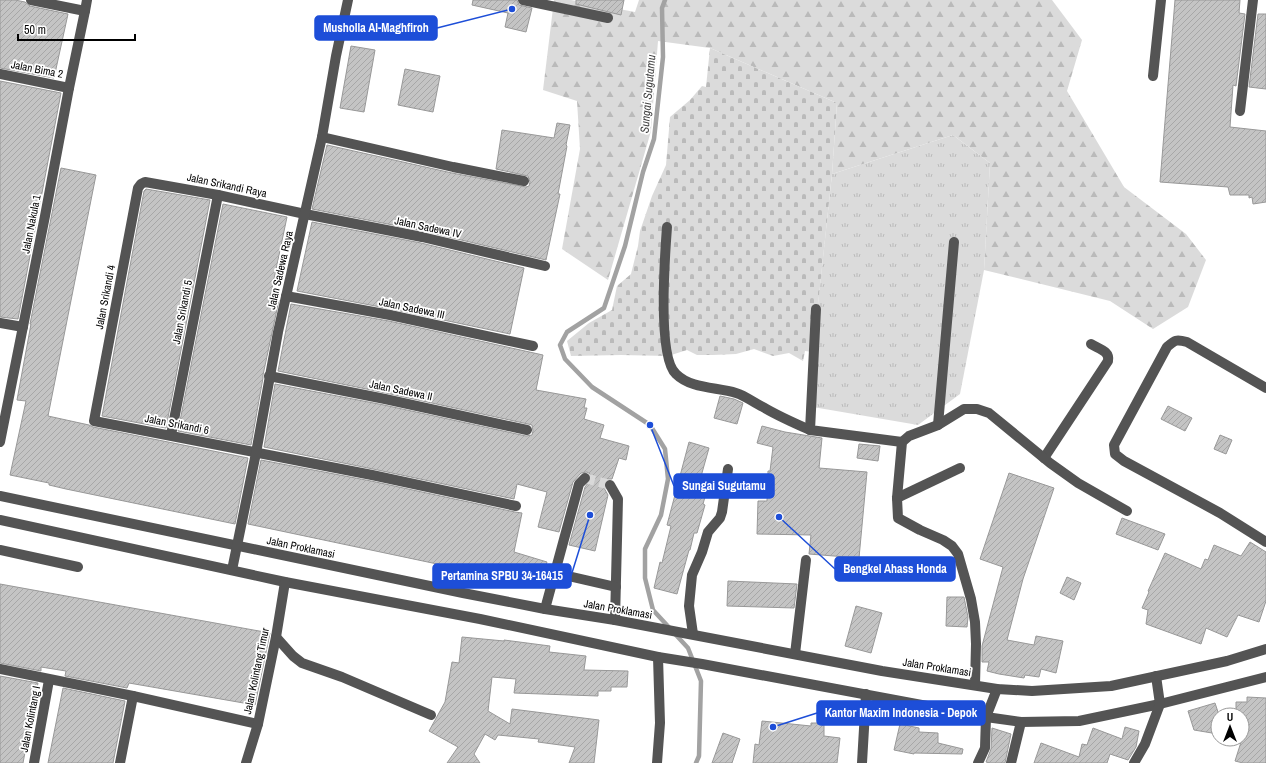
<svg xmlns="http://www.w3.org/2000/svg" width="1266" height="763" font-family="'Archivo Narrow',sans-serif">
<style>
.grass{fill:url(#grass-tufts)}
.forest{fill:url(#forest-firs)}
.cemetery{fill:url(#cemetery-stones)}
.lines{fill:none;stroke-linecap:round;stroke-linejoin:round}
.stream{stroke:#a2a2a2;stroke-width:4.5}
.building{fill:url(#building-hatch);stroke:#989898}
.minor-tunnel{stroke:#d9d9d9;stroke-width:10;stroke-dasharray:10 5;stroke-linecap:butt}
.minor{stroke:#545454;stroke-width:10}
.labels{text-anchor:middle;stroke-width:3.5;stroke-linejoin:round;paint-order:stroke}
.street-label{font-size:11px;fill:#000;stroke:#fff}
.water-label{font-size:12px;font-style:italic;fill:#434343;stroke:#fff}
.leader{fill:none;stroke:#1d4ed8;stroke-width:1.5}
.callout-dot{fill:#1d4ed8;stroke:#fff;stroke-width:1.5}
.callout{fill:#1d4ed8;stroke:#1d4ed8;stroke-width:1.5}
.callout-label{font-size:12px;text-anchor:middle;font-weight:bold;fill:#fff}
</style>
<defs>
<pattern id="grass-tufts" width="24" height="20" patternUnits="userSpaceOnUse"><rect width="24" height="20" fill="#dbdbdb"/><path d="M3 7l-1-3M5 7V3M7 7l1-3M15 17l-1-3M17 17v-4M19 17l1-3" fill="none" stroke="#bababa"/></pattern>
<pattern id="forest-firs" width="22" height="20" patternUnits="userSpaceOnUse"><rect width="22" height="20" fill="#dbdbdb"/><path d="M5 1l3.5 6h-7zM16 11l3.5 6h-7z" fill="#bababa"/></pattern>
<pattern id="cemetery-stones" width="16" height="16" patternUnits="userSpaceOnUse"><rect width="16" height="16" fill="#dbdbdb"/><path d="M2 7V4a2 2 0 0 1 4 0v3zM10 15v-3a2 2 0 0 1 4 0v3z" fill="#bababa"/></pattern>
<pattern id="building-hatch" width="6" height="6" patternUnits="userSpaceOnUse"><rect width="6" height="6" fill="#c4c4c4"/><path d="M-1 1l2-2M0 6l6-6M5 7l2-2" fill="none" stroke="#a7a7a7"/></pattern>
</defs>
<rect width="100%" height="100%" fill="#fff"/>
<path class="grass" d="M953,135L990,163L984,270L960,394L918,425L807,406L832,174Z"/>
<path class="forest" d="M554,0H571L635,12L639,0H1052L1082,40L1067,91L1124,187L1186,234L1206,260L1188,307L1153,329L1110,301L984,270L990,163L953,135L832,174L837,103L710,48L658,41L651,131L608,280L562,249L580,149L577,101L543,90Z"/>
<path class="cemetery" d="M710,48L837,103L832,174L813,352L805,351L803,361L789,353L773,356L754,349L736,354L713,355H697L687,350L668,356L621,355L571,356L567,341L589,323L612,310L617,286L631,274L638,246L640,231L652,196L666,165L670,117L690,100L702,86L706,87Z"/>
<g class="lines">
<path class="stream" d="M665,0L662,8L663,57L654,139L643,172L625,246L604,308L567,332L560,345L565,359L592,387L650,425L665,449L668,479L661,515L645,549V578L653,610L688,648L701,681L699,756L696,763"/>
</g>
<g class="building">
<path d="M0,0H15L25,2L30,6L68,14L54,78L0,68Z"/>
<path d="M473,0H517L519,5L532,8L526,32L505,27L508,13L472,5Z"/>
<path d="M576,0H624L621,15L576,4Z"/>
<path d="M1175,0H1240L1239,13L1245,14L1236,86L1233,85L1230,127L1266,131V202L1253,204L1252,197L1249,198V195H1230L1228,187L1160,182Z"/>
<path d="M1258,14H1266V89L1249,87Z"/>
<path d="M351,46L375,50L364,112L340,108Z"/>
<path d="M405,69L440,76L433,112L398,105Z"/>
<path d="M0,81L61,93L18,319L0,317Z"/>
<path d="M557,123L570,125L566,145L567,146L558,194H560L546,260L423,231L312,209L327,145L452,173L526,187L529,186L530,182L528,176L496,169L502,130L554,138Z"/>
<path d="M61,168L96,175L48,416L89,425L93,427L248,458L235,524L66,489L49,485V483L10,475L26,401L17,400L31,324H30Z"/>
<path d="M146,189L210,200L166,428L102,416L144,191Z"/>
<path d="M223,204L287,217L270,298L279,300L263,375V378L251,445L178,431Z"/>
<path d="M312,222L421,243L524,268L510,334L391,309L297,291Z"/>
<path d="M291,304L389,321L543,355L536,390L586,399L584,408H587L584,419L604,425L600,438L629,446L626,460L619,458L612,479H607L604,482V488L608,495L595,551L569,545L585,487L591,479L590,474L587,472L581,473L573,482L559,532L538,527L547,492L517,484L514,499L373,469L264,447L275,384L384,405L526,436L532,435L533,431L532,425L528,424L386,393L278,371Z"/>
<path d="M720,396L734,399L743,403L737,424L714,418Z"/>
<path d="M1168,406L1192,418L1185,431L1161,419Z"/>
<path d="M762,426L785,432L822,438L819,468L867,472L859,558L809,554L811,535L757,534L758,501H767L768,471H770L773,447L757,443Z"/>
<path d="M1220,435L1232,440L1226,454L1214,449Z"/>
<path d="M689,442L709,448L700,480L709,483L703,504L705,505L697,533H694L690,550H689L677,594L654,588L660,562L662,563L671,526L667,525Z"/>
<path d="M859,444L880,446L878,461L857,458Z"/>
<path d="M261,460L371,481L515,512L522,513L514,552L547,562L539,587L508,577V579L248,524Z"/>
<path d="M1009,473L1054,488L1023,579L1007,640L1034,645L1036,636L1063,641L1056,673L1041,669L1039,677L1025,675L1024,678L999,674L987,671L989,662H982V646L1003,567L980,559Z"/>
<path d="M1122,518L1165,534L1158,550L1116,534Z"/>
<path d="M1250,542L1266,552V601L1259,622L1238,615L1227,637L1206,628L1201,644L1146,624L1148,610L1142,608L1149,592L1148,591L1165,553L1201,569L1205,559L1208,560L1214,545L1241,556Z"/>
<path d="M1067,577L1081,583L1074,600L1060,593Z"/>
<path d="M728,581L797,584L794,608L727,606Z"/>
<path d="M0,584L270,633L255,705L129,683L127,688L65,676L66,671L41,667V671L0,663Z"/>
<path d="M947,597H964L968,617L967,627L946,626Z"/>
<path d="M856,606L882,613L871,653L845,646Z"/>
<path d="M462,637L504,641V640L550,646L549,652L586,656L584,670L628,671L627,687H611V691H598V696L514,693L516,679L492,677L488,711L510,724L512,709L599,720L594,763H569L575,747L538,742L539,739L498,735L495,740L485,734L474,754L480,763H447L458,747L429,731L445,702L452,662L459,663Z"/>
<path d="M0,676L38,683L23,763H0Z"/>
<path d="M63,688L125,701L113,763H48Z"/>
<path d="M1247,697L1266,698V763H1243L1235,761L1242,739V715H1236V702H1247Z"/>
<path d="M1215,703L1218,712V734L1194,730L1188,711Z"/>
<path d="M762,721L811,726V723H824V736L840,738L837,763H753L755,744L759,745Z"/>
<path d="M900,724L919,728V732L938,733V743L963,749L962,754L914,753V754L894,750Z"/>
<path d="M1125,727L1139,731L1136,747L1128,760L1110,754L1107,763H1034L1041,743L1079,757L1082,744L1087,745L1093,728L1122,739Z"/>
<path d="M992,728L1011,734L1005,763H990L986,762L991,749Z"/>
<path d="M723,733L740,739L732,763H712Z"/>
</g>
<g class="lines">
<path class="minor-tunnel" d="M585,478L610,485"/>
<g class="minor">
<path d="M31,0L85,11L87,0"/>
<path d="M523,0L608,18"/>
<path d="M0,74L69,88"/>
<path d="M1153,76L1161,0"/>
<path d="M1240,111L1253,0"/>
<path d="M322,137L453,167L524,181"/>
<path d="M667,227C665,254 657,357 676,374C691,389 717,387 736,393C746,396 754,403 763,407C778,416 794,423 810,430"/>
<path d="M286,296L390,315L533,346"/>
<path d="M816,309L810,430L902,442"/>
<path d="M0,323L23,327"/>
<path d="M269,376L385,399L527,430"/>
<path d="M1266,388L1187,342C1176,339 1175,340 1167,347L1114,445L1115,454L1124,461L1220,513L1266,542"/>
<path d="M938,425L954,242"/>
<path d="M171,435L218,195"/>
<path d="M0,442L45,216L69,88L85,11"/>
<path d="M1044,458L1108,361C1110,351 1099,349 1091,344"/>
<path d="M610,485L618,499L615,620"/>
<path d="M0,496L463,593L545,609L615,620L882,671L997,689L1032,691L1111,686L1227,661L1266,649"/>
<path d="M897,498L960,468"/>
<path d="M516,506L372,475L94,421L138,188L141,184L145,182L218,195L305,214L422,237L545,266"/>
<path d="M0,520L285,582L480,619L658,657L702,664L986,717L1021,722L1079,721L1160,704L1266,677"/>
<path d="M0,550L78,567"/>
<path d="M232,570L256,453L278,332L322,137L336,56L348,0"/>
<path d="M555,573L616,587"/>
<path d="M545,609L579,484L585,478"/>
<path d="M693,634L689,606L692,575L702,552L708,532L720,518L722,512L728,469"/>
<path d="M276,637L293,656L302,663L342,677L431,715"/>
<path d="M795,654L806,560"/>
<path d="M0,669L133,696L258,724"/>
<path d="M975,685L976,644L975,622L971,599L958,554L952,546L943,540L920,530L898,518L897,498L902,442L909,436L938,425L964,409H977L989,413L1050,463L1078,483L1127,511"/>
<path d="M34,763L49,680"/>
<path d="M120,763L133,696"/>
<path d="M246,763L258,724L276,637L285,582"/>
<path d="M657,763L660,723L658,657"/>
<path d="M862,763L866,694"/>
<path d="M978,763L985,748L986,717L997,689"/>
<path d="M1011,763L1021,722"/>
<path d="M1134,763L1145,744L1160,704L1156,676"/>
</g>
</g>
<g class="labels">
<g class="street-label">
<text transform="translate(37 69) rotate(11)" y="4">Jalan Bima 2</text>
<text transform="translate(227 185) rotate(12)" y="4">Jalan Srikandi Raya</text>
<text transform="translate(31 224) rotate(-79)" y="4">Jalan Nakula 1</text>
<text transform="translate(428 227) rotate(12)" y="4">Jalan Sadewa IV</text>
<text transform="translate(280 270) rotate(-77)" y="4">Jalan Sadewa Raya</text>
<text transform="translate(105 297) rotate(-79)" y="4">Jalan Srikandi 4</text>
<text transform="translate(412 308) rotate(12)" y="4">Jalan Sadewa III</text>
<text transform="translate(182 312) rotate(-79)" y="4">Jalan Srikandi 5</text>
<text transform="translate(401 390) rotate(12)" y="4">Jalan Sadewa II</text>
<text transform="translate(177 424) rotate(11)" y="4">Jalan Srikandi 6</text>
<text transform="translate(301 547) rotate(12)" y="4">Jalan Proklamasi</text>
<text transform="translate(618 609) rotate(10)" y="4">Jalan Proklamasi</text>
<text transform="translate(937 667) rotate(9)" y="4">Jalan Proklamasi</text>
<text transform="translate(256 671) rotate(-78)" y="4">Jalan Kolintang Timur</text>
<text transform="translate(30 719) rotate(-79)" y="4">Jalan Kolintang I</text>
</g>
<g class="water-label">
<text transform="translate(648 94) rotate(-85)" y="4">Sungai Sugutamu</text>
</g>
</g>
<path class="leader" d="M512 9L437 28M650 425L674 486M779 517L835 569M590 515L571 576M773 727L817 713"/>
<g class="callout-dot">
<circle cx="512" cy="9" r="4"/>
<circle cx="650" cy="425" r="4"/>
<circle cx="779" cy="517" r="4"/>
<circle cx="590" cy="515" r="4"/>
<circle cx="773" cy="727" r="4"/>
</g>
<g class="callout">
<rect x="315" y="16" width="122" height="24" rx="4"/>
<rect x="674" y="474" width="100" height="24" rx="4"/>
<rect x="835" y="557" width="120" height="24" rx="4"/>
<rect x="433" y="564" width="138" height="24" rx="4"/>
<rect x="817" y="701" width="168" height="24" rx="4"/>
</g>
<g class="callout-label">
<text x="376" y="32">Musholla Al-Maghfiroh</text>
<text x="724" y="490">Sungai Sugutamu</text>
<text x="895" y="573">Bengkel Ahass Honda</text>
<text x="502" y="580">Pertamina SPBU 34-16415</text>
<text x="901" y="717">Kantor Maxim Indonesia - Depok</text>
</g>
<g transform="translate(1230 727)"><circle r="19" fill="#ffffff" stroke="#999999"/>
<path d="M0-3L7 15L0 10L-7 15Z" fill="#000000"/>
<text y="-6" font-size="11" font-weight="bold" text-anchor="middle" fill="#000000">U</text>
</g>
<path d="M18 34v6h117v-6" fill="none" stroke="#000000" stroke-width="2"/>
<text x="24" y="34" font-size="12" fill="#000000" stroke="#ffffff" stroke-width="3" paint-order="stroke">50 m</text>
</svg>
